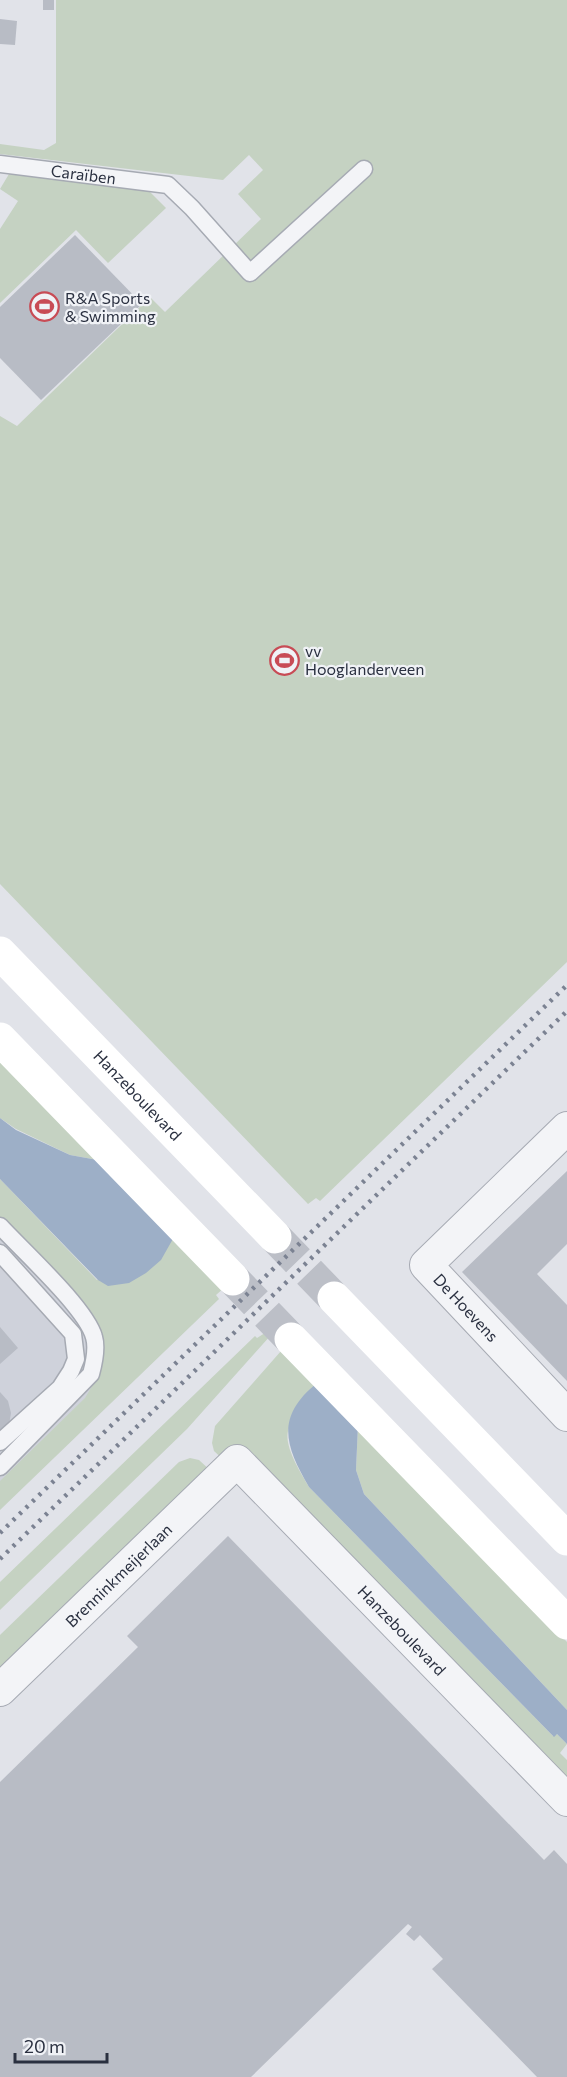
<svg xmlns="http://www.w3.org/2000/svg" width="567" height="2077" font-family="Commissioner,sans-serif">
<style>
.built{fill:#cfd2db}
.green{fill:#c5d2c2}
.water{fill:#9dafc7}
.building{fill:#b8bcc5}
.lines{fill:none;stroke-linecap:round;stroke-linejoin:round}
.secondary-tunnel{stroke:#bcbfc7;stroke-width:33;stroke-dasharray:33 16;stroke-linecap:butt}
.lane-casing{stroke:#a6aab3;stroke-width:19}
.street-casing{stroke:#a6aab3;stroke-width:34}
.lane{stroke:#f3f4f7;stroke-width:16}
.street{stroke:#f3f4f7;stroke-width:32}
.secondary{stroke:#fff;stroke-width:33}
.rail{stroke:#7b8292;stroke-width:4.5;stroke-dasharray:3 6;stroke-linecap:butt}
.labels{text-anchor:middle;stroke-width:4.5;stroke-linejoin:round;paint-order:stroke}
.street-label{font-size:16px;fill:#2a3040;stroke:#f0f2f6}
.poi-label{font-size:16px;fill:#2a3040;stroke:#f0f2f6;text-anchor:start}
</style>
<rect width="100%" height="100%" fill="#e1e3e9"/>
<path class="built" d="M0,1203L136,1355L0,1491Z"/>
<g class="green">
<path d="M56,0H567V962L320,1201L316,1198L308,1204L0,884V416L17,426L150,297L165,312L261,219L238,194L263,170L249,155L223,180L0,154V144L44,150L56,143Z"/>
<path d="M9,174L149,191L166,208L108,263L76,230L0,303V229L18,201L0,189Z"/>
<path d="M0,1055L103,1161L70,1155L16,1129L0,1118Z"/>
<path d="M0,1179L97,1280L174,1237L225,1287L216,1295L219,1299L0,1510V1481L85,1398L98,1376L83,1303L0,1217Z"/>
<path d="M268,1331L271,1335L187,1429L0,1610V1582L255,1336L257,1338Z"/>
<path d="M281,1351L317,1383C311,1393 290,1422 288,1431C284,1447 301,1473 309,1487L553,1736L557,1734L567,1744L560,1753L567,1760V1783L214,1451L212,1443L215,1426Z"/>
<path d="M358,1425L567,1642V1710L364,1494L356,1470Z"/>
<path d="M190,1458L199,1460L213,1473L0,1679V1635L179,1462Z"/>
</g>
<g class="water">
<path d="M0,1118L16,1130L70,1155L103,1161L174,1237L161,1260L146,1273L129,1283L108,1286L98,1280L0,1179Z"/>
<path d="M317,1383L358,1425L356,1470L364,1494L567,1710V1744L557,1734L554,1737L309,1487C285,1446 275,1417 317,1383Z"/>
</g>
<g class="building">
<rect x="43" y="0" width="11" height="10"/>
<path d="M0,19L17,21L15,45L0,44Z"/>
<path d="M75,235L142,304L41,400L0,358V307Z"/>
<path d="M567,1171V1244L537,1274L567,1305V1381L462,1272Z"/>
<path d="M0,1327L18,1348L0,1364Z"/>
<path d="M0,1392L8,1401L11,1413L9,1425L0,1435Z"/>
<path d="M228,1536L544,1860L554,1850L567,1864V2077H537L432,1969L443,1959L420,1935L414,1941L406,1934L412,1927L408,1924L251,2077H0V1782L138,1647L127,1636Z"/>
</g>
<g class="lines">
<g class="secondary-tunnel">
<path d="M275,1237L334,1298"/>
<path d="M233,1279L291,1339"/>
</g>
<defs>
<g id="lane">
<path id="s1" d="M0,164L168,185L192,208L250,273L364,169"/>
<path d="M0,1226C23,1251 86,1308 94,1337C97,1347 94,1363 91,1374L0,1467"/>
<path d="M0,1253L73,1334L76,1359L71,1371L60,1388L0,1442"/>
</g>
<g id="street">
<path id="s2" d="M567,1128L426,1265L567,1415"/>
<path id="s3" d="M0,1690L237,1461L567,1800"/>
</g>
</defs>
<use href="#lane" class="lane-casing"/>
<use href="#street" class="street-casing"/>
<use href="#lane" class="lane"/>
<use href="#street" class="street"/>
<g class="secondary">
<path id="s4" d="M0,953L275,1237"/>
<path d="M0,1039L233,1279"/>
<path d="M334,1298L567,1539"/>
<path d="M291,1339L567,1623"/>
</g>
<g class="rail">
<path d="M0,1533L567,985"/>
<path d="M0,1559L567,1011"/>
</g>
</g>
<defs>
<symbol id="stadium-ring" viewBox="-11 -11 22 22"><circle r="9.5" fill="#f0f2f6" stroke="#c84b55" stroke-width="1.5"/><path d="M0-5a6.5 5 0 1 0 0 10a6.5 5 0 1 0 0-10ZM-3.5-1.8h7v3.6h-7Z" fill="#c84b55"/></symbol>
</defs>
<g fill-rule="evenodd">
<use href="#stadium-ring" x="28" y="290" width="33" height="33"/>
<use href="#stadium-ring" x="268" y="644" width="33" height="33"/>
</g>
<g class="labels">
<g class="street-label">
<text dy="6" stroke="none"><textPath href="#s1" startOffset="84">Caraïben</textPath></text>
<text dy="6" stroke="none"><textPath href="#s4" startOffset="198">Hanzeboulevard</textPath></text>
<text dy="6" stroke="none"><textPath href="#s2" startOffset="255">De Hoevens</textPath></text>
<text dy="6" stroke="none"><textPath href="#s3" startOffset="165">Brenninkmeijerlaan</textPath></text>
<text dy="6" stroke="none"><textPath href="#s3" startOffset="566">Hanzeboulevard</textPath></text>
</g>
<g class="poi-label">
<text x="65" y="304">R&amp;A Sports<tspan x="65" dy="18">&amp; Swimming</tspan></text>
<text x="305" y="657">vv<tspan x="305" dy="18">Hooglanderveen</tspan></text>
</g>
</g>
<path d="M15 2053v9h92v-9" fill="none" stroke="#2a3040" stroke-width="3"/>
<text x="24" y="2053" font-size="18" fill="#2a3040" stroke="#f0f2f6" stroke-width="4.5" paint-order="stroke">20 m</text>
</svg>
